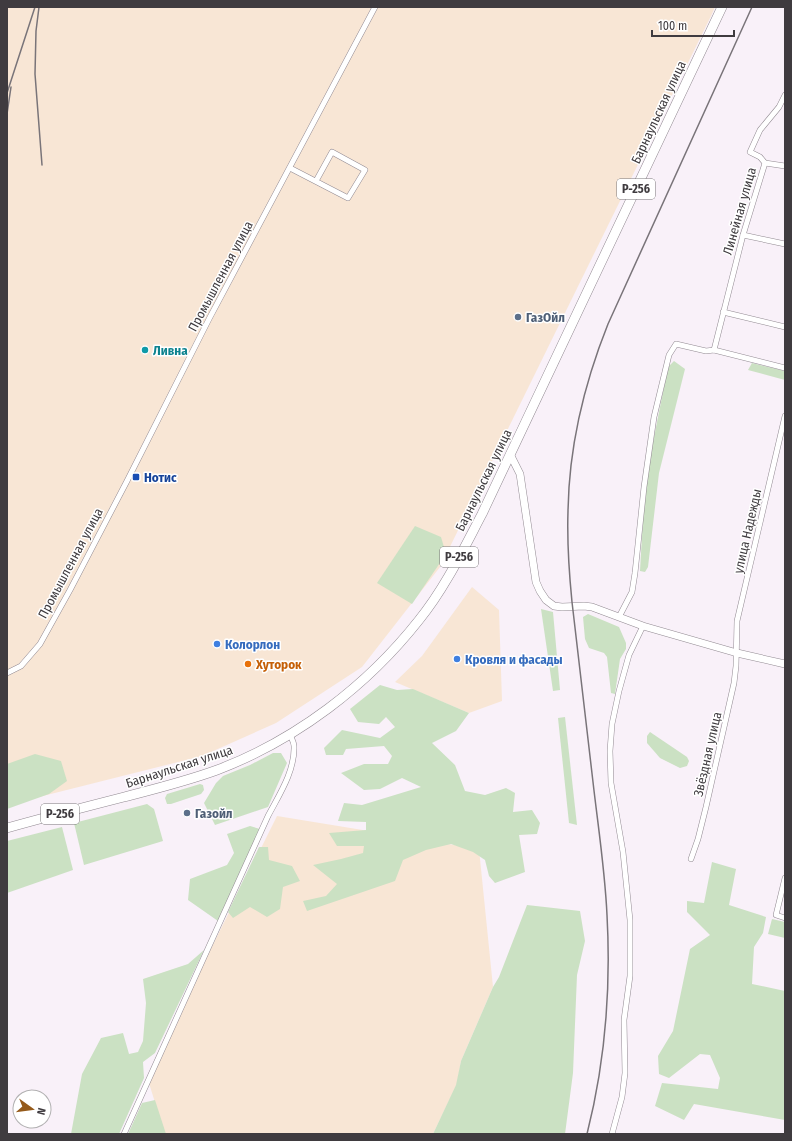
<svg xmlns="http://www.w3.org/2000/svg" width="792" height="1141" font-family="'Fira Sans Condensed',sans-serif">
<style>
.industrial{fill:#f8e6d5}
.green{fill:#cbe1c3}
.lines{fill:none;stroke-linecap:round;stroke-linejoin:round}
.street-casing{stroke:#928a92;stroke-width:6}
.secondary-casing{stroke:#928a92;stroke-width:8}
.highway-casing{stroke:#928a92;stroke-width:10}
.street{stroke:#fff;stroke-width:5}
.secondary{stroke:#fff;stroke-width:7}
.highway{stroke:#fff;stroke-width:9}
.rail{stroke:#797479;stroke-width:1.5}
.service-dot{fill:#5c6f8a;stroke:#fff;stroke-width:1.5}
.culture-dot{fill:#0f9aa8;stroke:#fff;stroke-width:1.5}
.transit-dot{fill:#1a4fb4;stroke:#fff;stroke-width:1.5}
.shop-dot{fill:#3f7fe0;stroke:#fff;stroke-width:1.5}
.food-dot{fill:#e8710a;stroke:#fff;stroke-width:1.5}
.labels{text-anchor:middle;stroke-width:3;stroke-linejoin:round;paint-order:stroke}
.shield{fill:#fff;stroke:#797679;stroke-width:1}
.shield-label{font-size:12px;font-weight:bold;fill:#3f3b3f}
.street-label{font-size:13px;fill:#3f3b3f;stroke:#fff}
.service-label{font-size:13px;font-weight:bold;fill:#4e5e75;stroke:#fff;text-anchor:start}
.culture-label{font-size:13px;font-weight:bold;fill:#0d838f;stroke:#fff;text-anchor:start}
.transit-label{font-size:13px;font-weight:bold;fill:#164399;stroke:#fff;text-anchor:start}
.shop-label{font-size:13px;font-weight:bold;fill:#366cbe;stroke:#fff;text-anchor:start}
.food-label{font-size:13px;font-weight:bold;fill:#c56008;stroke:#fff;text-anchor:start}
</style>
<rect width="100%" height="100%" fill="#f9f1f9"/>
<g class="industrial">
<path d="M7,7H715L711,16L440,567L362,667L276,723L202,756L7,805Z"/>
<path d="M472,587L499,610L502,701L469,713L395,682L422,656Z"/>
<path d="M277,816L479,849L493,987L461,1061L457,1084L433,1134H165L147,1077Z"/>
</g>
<g class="green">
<path d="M674,361L685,369L659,473L648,567L645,572L640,571L645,482L668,367Z"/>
<path d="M752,363L785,371V380L748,370Z"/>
<path d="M415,526L441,537L446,554L412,604L377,583Z"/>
<path d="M541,609L553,612L560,690L553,691Z"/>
<path d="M588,614L619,627L626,643V649L620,659L615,694L611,693L607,657L604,653L589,648L585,639L583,617Z"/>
<path d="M380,685L397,690L413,689L469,713L456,731L432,743L455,765L465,791L485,795L506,788L515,793L513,812L532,810L540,823L537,834L519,835L525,872L495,883L489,876L485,860L473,852L451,844L426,850L403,860L395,881L307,911L303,901L326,896L337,884L313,865L341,859L363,853L364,846H337L329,833L366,830V822L338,821L344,803L362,805L421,787L402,778L380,789L364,790L341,773L364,764H388L392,756L384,746L346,749L343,755H326L324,748L342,730L380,738L395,727L386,717L379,724L358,722L350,709Z"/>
<path d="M565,717L577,825L569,823L558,718Z"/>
<path d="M650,732L687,757L689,761L687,766L680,768L660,758L647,743V736Z"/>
<path d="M273,753H281L287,763L268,807L215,825L204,803L216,783L223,776L250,765Z"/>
<path d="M35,754L61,761L67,781L49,794L7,809V764Z"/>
<path d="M200,784L203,785L204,790L201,794L171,804H167L165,798L167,794Z"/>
<path d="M147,804L154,809L163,841L84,865L74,823Z"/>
<path d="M250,826L260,829L218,921L188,900L190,879L227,865L234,853L227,834Z"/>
<path d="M62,827L73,870L7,893V841Z"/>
<path d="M259,847H268L269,860L292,866L300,881L283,887L280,909L267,917L250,907L233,918L228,912Z"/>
<path d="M712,862L736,869L729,905L766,917L763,933L754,947L752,984L785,991V1120L694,1104L684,1120L655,1106L662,1083L718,1089L720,1078L710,1055L700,1054L669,1078L659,1074L658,1056L673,1031L690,949L710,935L687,912V901L704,903Z"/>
<path d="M527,905L580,911L585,941L577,975L573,1073L565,1134H433L456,1085L461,1061L493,987L499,977Z"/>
<path d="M772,919L785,922V938L768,934Z"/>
<path d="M204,950L155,1053L143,1062L144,1078L119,1134H71L82,1074L101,1038L123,1033L129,1054L138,1052L143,1041L146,1003L143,979L188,964Z"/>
<path d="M155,1100L166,1134H128L142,1103Z"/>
</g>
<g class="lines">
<defs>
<g id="street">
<path d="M765,163L785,166"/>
<path d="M290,168L348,198L365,170L332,152L316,181"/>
<path d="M743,235L785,244"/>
<path d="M723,312L785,327"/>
<path d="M714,350L743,235L765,163L760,157L750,152L760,130L779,107L785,95"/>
<path d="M619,617L632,592L635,573L644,487L654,417L669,355L676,344L706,351L714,350L785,368"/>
<path d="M7,673L21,666L40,644L70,590L127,481L209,319L375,7"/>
<path d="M691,859L698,839L706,807L734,683L736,666L737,621L785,416"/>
<path d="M785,878L776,915L785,918"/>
<path d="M124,1134L268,816C279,795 295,771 294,746C294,742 291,738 290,734"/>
<path d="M612,1134L622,1097L625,1073L624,1020L630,976V920L623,852L611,783L610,751L612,724L619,691L629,655L643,626"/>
</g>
<path id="secondary" d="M510,454L520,474L536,582L540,591L546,600L554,606L562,607L584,606L592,607L643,626L737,653L785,664"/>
<path id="highway" d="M7,828C46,817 85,807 124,797C155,789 187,781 217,770C296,740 367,686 419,620C445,588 463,550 482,514L722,7"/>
</defs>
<use href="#street" class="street-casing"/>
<use href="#secondary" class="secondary-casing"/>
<use href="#highway" class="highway-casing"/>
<use href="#street" class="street"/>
<use href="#secondary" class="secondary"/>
<use href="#highway" class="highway"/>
<g class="rail">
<path d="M39,7L36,31L35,74L42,165"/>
<path d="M7,93L35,7"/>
<path d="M7,114L11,87"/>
<path d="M587,1134C605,1063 611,988 607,915C605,870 598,826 593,782C586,722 579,662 572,602C569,572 567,541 568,511C569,446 584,384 608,324L752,7"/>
</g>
</g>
<g class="service-dot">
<circle cx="518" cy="317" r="4"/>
<circle cx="187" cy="813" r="4"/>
</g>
<circle class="culture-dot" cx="145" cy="350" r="4"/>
<rect class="transit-dot" x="132" y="473" width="8" height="8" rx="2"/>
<g class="shop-dot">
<circle cx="217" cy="644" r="4"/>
<circle cx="457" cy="659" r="4"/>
</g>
<circle class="food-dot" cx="248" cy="664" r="4"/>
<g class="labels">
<g class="shield">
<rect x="617" y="179" width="38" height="20" rx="3"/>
<rect x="440" y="547" width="38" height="20" rx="3"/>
<rect x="41" y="804" width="38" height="20" rx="3"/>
</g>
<g class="shield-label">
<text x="636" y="193">Р-256</text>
<text x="459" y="561">Р-256</text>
<text x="60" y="818">Р-256</text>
</g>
<g class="street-label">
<text transform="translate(658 112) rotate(-65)" y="5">Барнаульская улица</text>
<text transform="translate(739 211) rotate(-74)" y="5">Линейная улица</text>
<text transform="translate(220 276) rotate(-62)" y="5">Промышленная улица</text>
<text transform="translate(483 480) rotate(-64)" y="5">Барнаульская улица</text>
<text transform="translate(747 531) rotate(-77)" y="5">улица Надежды</text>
<text transform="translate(70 563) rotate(-62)" y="5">Промышленная улица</text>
<text transform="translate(707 754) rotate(-77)" y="5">Звёздная улица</text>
<text transform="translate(179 766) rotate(-18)" y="5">Барнаульская улица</text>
</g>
<g class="service-label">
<text x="526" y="322">ГазОйл</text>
<text x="195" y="818">Газойл</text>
</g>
<g class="culture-label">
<text x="153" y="355">Ливна</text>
</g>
<g class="transit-label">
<text x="144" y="482">Нотис</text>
</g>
<g class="shop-label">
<text x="225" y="649">Колорлон</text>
<text x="465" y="664">Кровля и фасады</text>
</g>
<g class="food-label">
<text x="256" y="669">Хуторок</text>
</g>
</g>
<rect width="792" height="1141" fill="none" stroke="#3f3b3f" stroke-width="16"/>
<g transform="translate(32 1109) rotate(104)"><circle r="19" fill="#ffffff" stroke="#b2b1b2"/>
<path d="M0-3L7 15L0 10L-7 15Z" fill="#955a1a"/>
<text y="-6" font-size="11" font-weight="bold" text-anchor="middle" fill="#3f3b3f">N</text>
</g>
<path d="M652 30v6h82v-6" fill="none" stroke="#3f3b3f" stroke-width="2"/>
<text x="658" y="30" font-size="12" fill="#3f3b3f" stroke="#ffffff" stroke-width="3" paint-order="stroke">100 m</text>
</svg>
